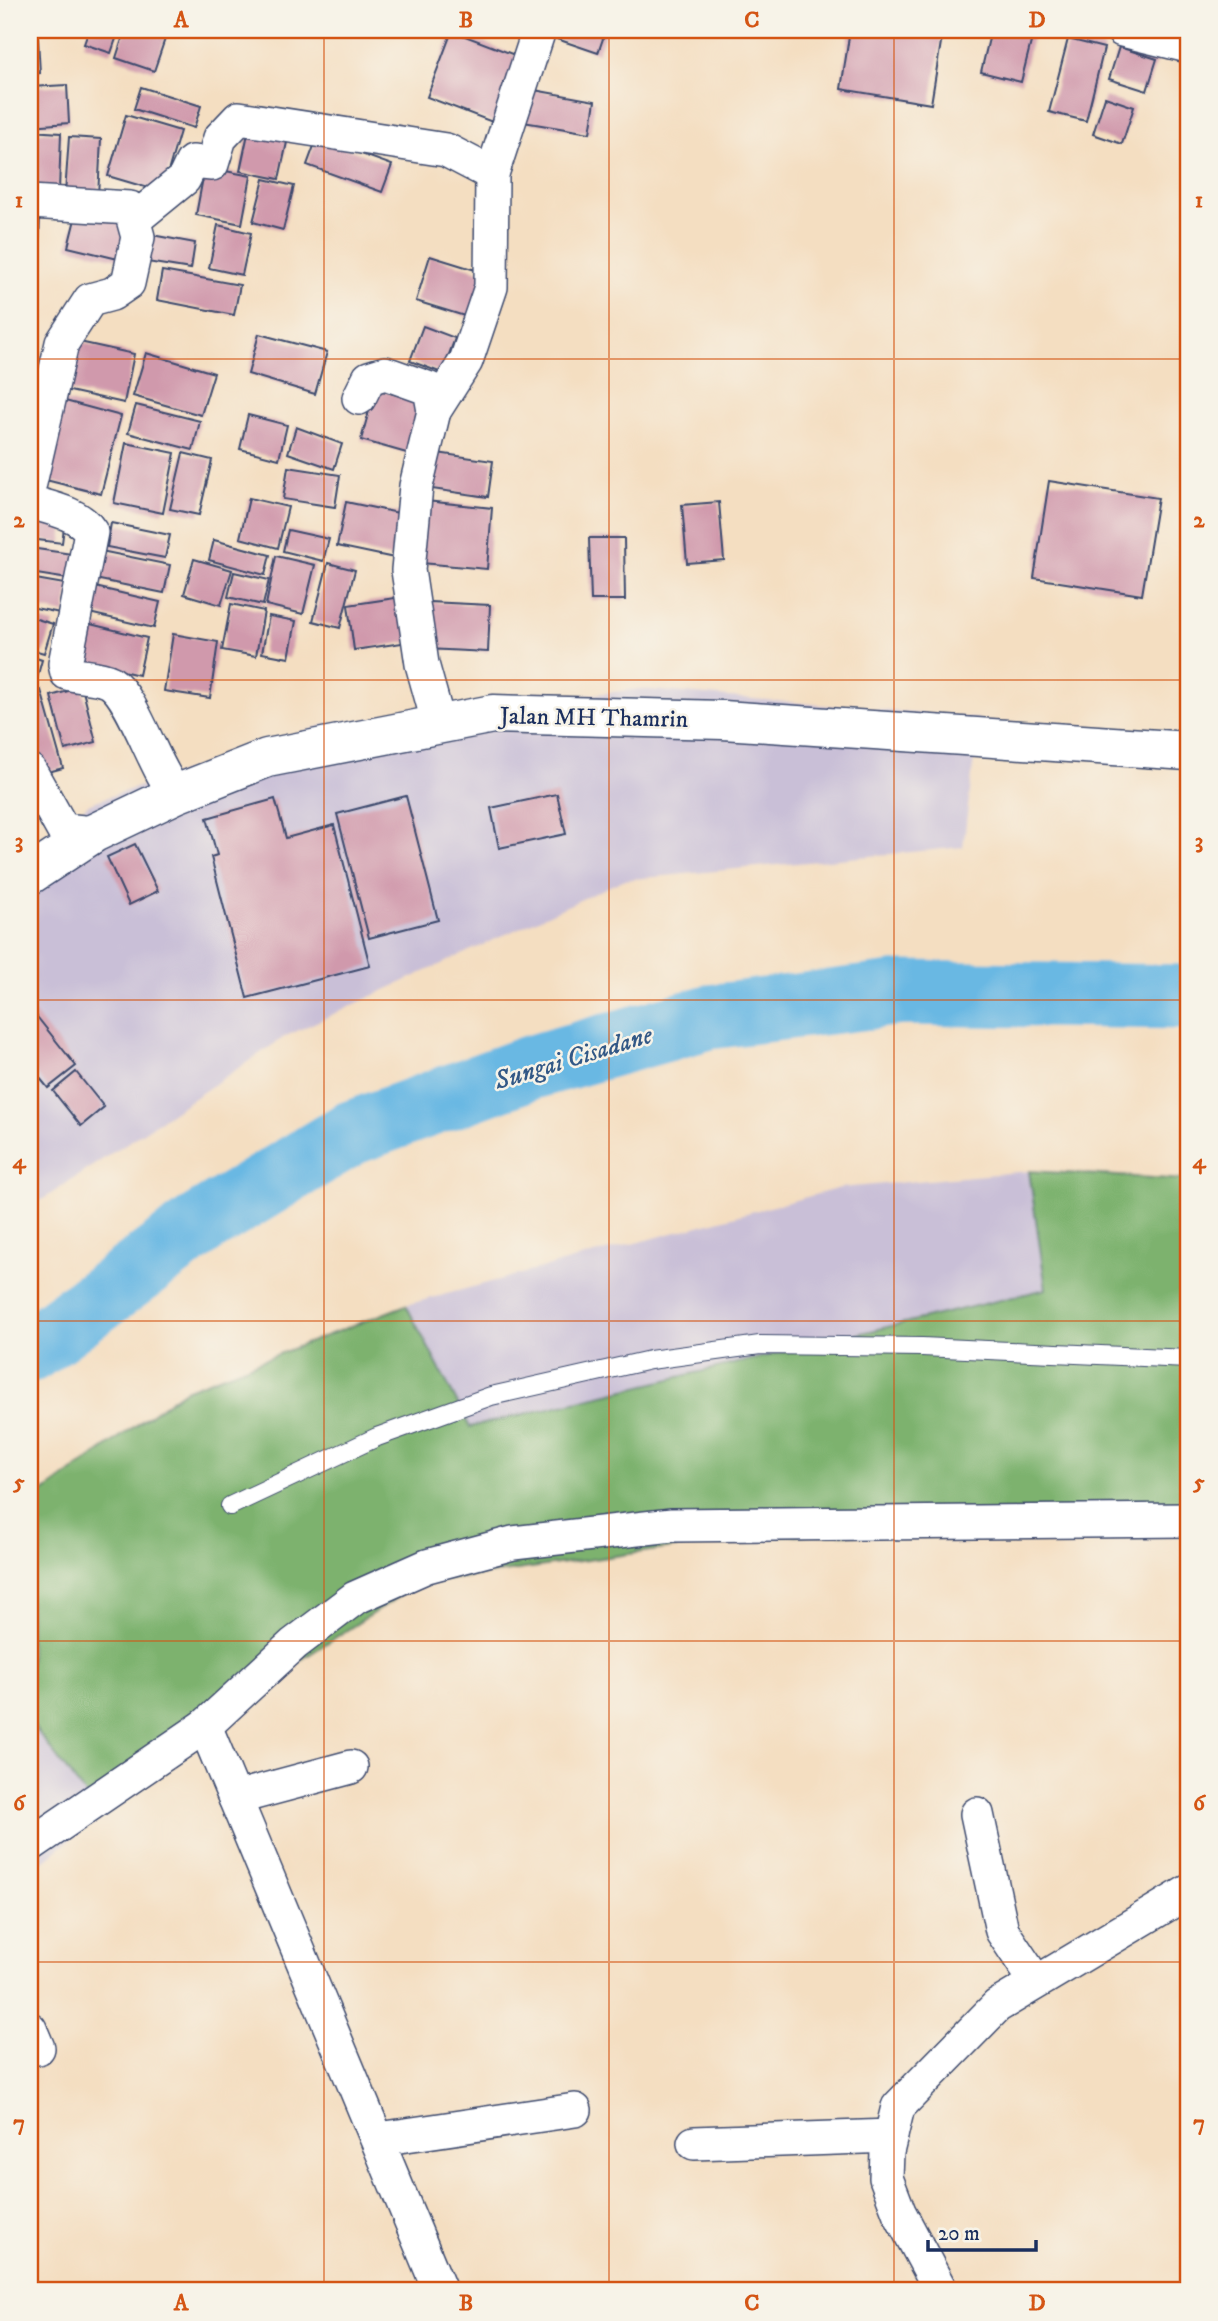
<svg xmlns="http://www.w3.org/2000/svg" width="1218" height="2321" font-family="'IM FELL DW Pica',serif">
<style>
.industrial{fill:#c9bfd7}
.forest{fill:#7db26e;stroke:#4c7066;stroke-width:2}
.lines{fill:none;stroke-linecap:round;stroke-linejoin:round}
.river{stroke:#69b8e3;stroke-width:65}
.building{fill:#d099ac}
.service-casing{stroke:#3c496d;stroke-width:20}
.minor-casing{stroke:#3c496d;stroke-width:36}
.tertiary-casing{stroke:#3c496d;stroke-width:41}
.service{stroke:#fff;stroke-width:18}
.minor{stroke:#fff;stroke-width:33}
.tertiary{stroke:#fff;stroke-width:38}
.grid{fill:none;stroke:#d45514;stroke-width:2;stroke-opacity:0.55}
.labels{text-anchor:middle;stroke-width:5;stroke-linejoin:round;paint-order:stroke}
.street-label{font-size:24px;fill:#1b2f5e;stroke:#f7f3e8}
.water-label{font-size:26px;font-style:italic;fill:#325886;stroke:#f7f3e8}
.neatline{fill:none;stroke:#d45514;stroke-width:2.5}
.grid-label{font-size:23px;text-anchor:middle;font-weight:bold;fill:#d45514}
</style>
<rect width="100%" height="100%" fill="#f7f3e8"/>
<filter id="ink" filterUnits="userSpaceOnUse"><feTurbulence type="fractalNoise" baseFrequency=".0143" numOctaves="2"/><feDisplacementMap in="SourceGraphic" scale="14" xChannelSelector="R" yChannelSelector="G"/><feConvolveMatrix kernelMatrix="1 2 1 2 8 2 1 2 1" color-interpolation-filters="sRGB"/></filter>
<filter id="wash" filterUnits="userSpaceOnUse"><feTurbulence type="fractalNoise" baseFrequency=".00686" numOctaves="4" result="noise"/><feDisplacementMap in="SourceGraphic" scale="28" xChannelSelector="R" yChannelSelector="G"/><feGaussianBlur stdDeviation="1.57" result="paint"/><feColorMatrix in="noise" values="0 0 0 0 0 0 0 0 0 0 0 0 0 0 0 0 0 1.4 0 .05"/><feComposite in="paint" operator="in"/></filter>
<g filter="url(#wash)">
<rect width="100%" height="100%" fill="#f4dec1"/>
<g class="industrial">
<path d="M640,689L979,719L963,847L623,880L286,1036L30,1208V851L90,803L324,725Z"/>
<path d="M1029,1171L1046,1289L469,1427L406,1305L840,1188Z"/>
<path d="M30,1722L100,1814L30,1873Z"/>
</g>
<path class="forest" d="M1029,1171L1188,1180V1525L755,1536L418,1584L236,1702L100,1814L30,1722V1502L185,1390L406,1305L470,1427L1046,1289Z"/>
<g class="lines">
<path class="river" d="M30,1350L203,1223L351,1133L529,1068L709,1017L902,993L1188,997"/>
</g>
<g id="blocks">
<g class="building">
<path d="M89,30H119L111,53L84,44Z"/>
<path d="M125,30H168L154,71L116,58Z"/>
<path d="M560,30H606L598,53L557,39Z"/>
<path d="M850,30H943L931,104L841,89Z"/>
<path d="M991,30H1034L1021,82L981,72Z"/>
<path d="M452,31L520,57L495,123L427,97Z"/>
<path d="M38,39L40,73L30,74V40Z"/>
<path d="M1068,39L1104,48L1086,121L1049,112Z"/>
<path d="M1119,47L1157,59L1147,91L1109,79Z"/>
<path d="M67,85L69,123L30,126V87Z"/>
<path d="M141,87L201,106L194,128L134,109Z"/>
<path d="M523,88L595,101L590,133L517,121Z"/>
<path d="M1105,97L1134,107L1122,144L1093,134Z"/>
<path d="M126,115L180,131L162,192L108,176Z"/>
<path d="M250,124L289,133L279,179L240,171Z"/>
<path d="M30,131L61,133L59,190L30,189Z"/>
<path d="M69,137L101,139L98,196L65,194Z"/>
<path d="M317,138L392,165L382,192L307,165Z"/>
<path d="M205,167L251,176L242,224L196,215Z"/>
<path d="M264,179L294,186L283,230L253,222Z"/>
<path d="M77,211L126,222L118,259L68,247Z"/>
<path d="M30,213H40L38,272H30Z"/>
<path d="M218,225L251,233L242,275L209,268Z"/>
<path d="M152,235L195,243L191,269L147,262Z"/>
<path d="M430,256L485,273L471,318L416,301Z"/>
<path d="M162,271L240,285L234,315L157,300Z"/>
<path d="M423,326L455,338L442,373L410,361Z"/>
<path d="M259,334L327,352L315,394L248,374Z"/>
<path d="M75,341L134,354L124,403L65,390Z"/>
<path d="M146,353L214,373L201,415L133,396Z"/>
<path d="M375,389L424,402L410,454L361,440Z"/>
<path d="M54,398L121,416L101,494L34,477Z"/>
<path d="M136,405L200,421L193,450L128,433Z"/>
<path d="M248,415L287,425L279,459L240,449Z"/>
<path d="M296,427L342,444L334,469L288,453Z"/>
<path d="M126,443L175,453L163,513L114,503Z"/>
<path d="M430,452L493,461L488,497L425,488Z"/>
<path d="M183,453L212,460L199,515L170,509Z"/>
<path d="M288,467L340,475L335,507L283,499Z"/>
<path d="M1049,481L1158,498L1142,595L1034,578Z"/>
<path d="M249,498L288,507L278,548L240,538Z"/>
<path d="M416,500L492,508L487,569L411,562Z"/>
<path d="M346,502L408,515L399,559L337,546Z"/>
<path d="M719,502L724,560L687,563L682,505Z"/>
<path d="M30,514L65,519L62,543L30,539Z"/>
<path d="M111,523L170,535L165,558L107,547Z"/>
<path d="M288,530L329,539L323,561L283,551Z"/>
<path d="M589,538H624L625,600H591Z"/>
<path d="M214,540L270,555L265,575L209,560Z"/>
<path d="M30,548L79,555L75,580L30,573Z"/>
<path d="M96,550L170,565L164,593L90,578Z"/>
<path d="M276,556L315,565L303,614L266,605Z"/>
<path d="M194,559L232,570L221,605L184,594Z"/>
<path d="M328,563L355,570L340,628L313,621Z"/>
<path d="M234,572L269,580L263,605L228,597Z"/>
<path d="M30,578L70,585L65,614L30,607Z"/>
<path d="M95,587L160,602L154,628L89,613Z"/>
<path d="M402,597L409,642L354,650L348,605Z"/>
<path d="M429,602L490,605L488,652L427,649Z"/>
<path d="M231,604L264,611L256,656L222,650Z"/>
<path d="M269,616L296,621L289,658L262,653Z"/>
<path d="M30,617L53,624L44,653L30,649Z"/>
<path d="M82,622L147,638L139,675L73,659Z"/>
<path d="M173,634L218,642L210,698L164,691Z"/>
<path d="M30,656L42,660L37,678L30,676Z"/>
<path d="M82,687L96,742L65,750L51,696Z"/>
<path d="M41,690L63,768L37,775L30,746V693Z"/>
<path d="M557,794L566,834L499,848L491,808Z"/>
<path d="M406,796L438,920L369,938L337,814Z"/>
<path d="M275,799L286,838L334,825L370,966L247,998L211,857L217,855L207,818Z"/>
<path d="M135,844L158,891L129,905L107,857Z"/>
<path d="M30,1008L76,1066L48,1088L30,1066Z"/>
<path d="M76,1072L104,1107L81,1126L53,1091Z"/>
</g>
</g>
</g>
<g filter="url(#ink)">
<use href="#blocks" fill-opacity="0" stroke="#3c496d" stroke-width="2"/>
<g class="lines">
<defs>
<path id="service" d="M230,1506L377,1437L491,1396L650,1360L760,1345L922,1347L1188,1359"/>
<g id="minor">
<path d="M1122,30L1188,46"/>
<path d="M30,202L130,208L138,237L128,283L112,294L90,300L62,343L30,483"/>
<path d="M135,219L184,179L192,162L212,164L220,138L239,118L446,150L492,174"/>
<path d="M359,398L369,378L385,373L430,389L434,411L416,486L408,570L422,664L439,725"/>
<path d="M434,411L466,361L491,287L492,174L539,30"/>
<path d="M30,502C50,508 79,513 91,532L65,664L67,673C79,677 99,676 110,682C133,696 154,768 176,794"/>
<path d="M30,771L63,830L94,833"/>
<path d="M205,1726L440,2291"/>
<path d="M235,1798L351,1767"/>
<path d="M977,1814L1002,1931L1036,1982"/>
<path d="M30,1845L205,1726L294,1644L355,1598L427,1566L513,1543L672,1525L1188,1520"/>
<path d="M30,2029L38,2048"/>
<path d="M379,2139L575,2110"/>
<path d="M694,2143L891,2136"/>
<path d="M941,2291L899,2212L886,2178L887,2152L898,2107L997,2006L1188,1892"/>
</g>
<path id="tertiary" d="M30,875L94,833L176,794L267,758L493,714L723,720L1188,751"/>
</defs>
<use href="#service" class="service-casing"/>
<use href="#minor" class="minor-casing"/>
<use href="#tertiary" class="tertiary-casing"/>
<use href="#service" class="service"/>
<use href="#minor" class="minor"/>
<use href="#tertiary" class="tertiary"/>
</g>
</g>
<path class="grid" d="M324,30V2291M609,30V2291M894,30V2291M30,359H1188M30,680H1188M30,1000H1188M30,1321H1188M30,1641H1188M30,1962H1188"/>
<g class="labels">
<g class="street-label">
<text transform="translate(594 717) rotate(1)" y="8">Jalan MH Thamrin</text>
</g>
<g class="water-label">
<text transform="translate(573 1057) rotate(-17)" y="9">Sungai Cisadane</text>
</g>
</g>
<rect width="1218" height="2321" fill="none" stroke="#f7f3e8" stroke-width="77"/>
<path d="M928 2240v10h108v-10" fill="none" stroke="#1b2f5e" stroke-width="3.5"/>
<text x="938" y="2240" font-size="21" fill="#1b2f5e" stroke="#f7f3e8" stroke-width="5" paint-order="stroke">20 m</text>
<rect x="38" y="38" width="1142" height="2244" class="neatline"/>
<g class="grid-label">
<text x="181" y="27">A</text>
<text x="466" y="27">B</text>
<text x="752" y="27">C</text>
<text x="1037" y="27">D</text>
<text x="19" y="207">1</text>
<text x="1199" y="207">1</text>
<text x="19" y="527">2</text>
<text x="1199" y="527">2</text>
<text x="19" y="848">3</text>
<text x="1199" y="848">3</text>
<text x="19" y="1168">4</text>
<text x="1199" y="1168">4</text>
<text x="19" y="1489">5</text>
<text x="1199" y="1489">5</text>
<text x="19" y="1810">6</text>
<text x="1199" y="1810">6</text>
<text x="19" y="2130">7</text>
<text x="1199" y="2130">7</text>
<text x="181" y="2310">A</text>
<text x="466" y="2310">B</text>
<text x="752" y="2310">C</text>
<text x="1037" y="2310">D</text>
</g>
</svg>
